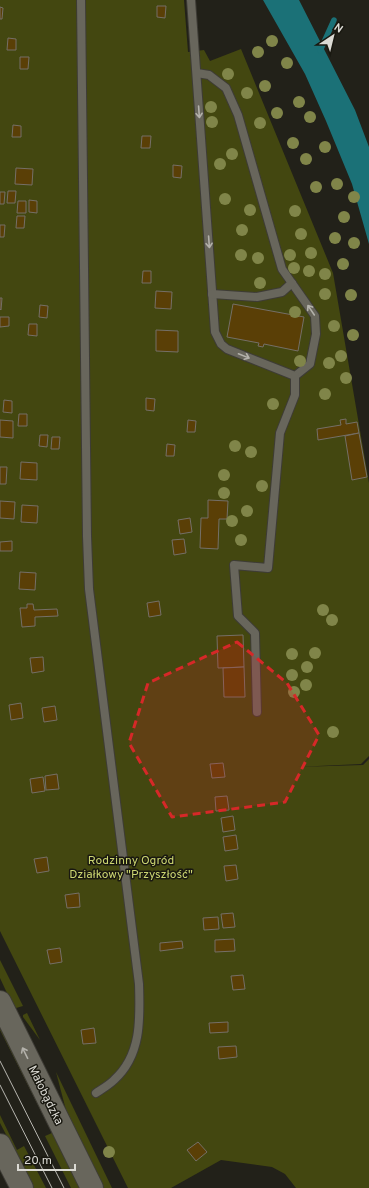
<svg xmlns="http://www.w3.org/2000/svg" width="369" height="1188" font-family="Overpass,sans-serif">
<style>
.green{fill:#434710}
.water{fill:#1b7177}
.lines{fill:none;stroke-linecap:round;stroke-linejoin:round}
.stream{stroke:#1b7177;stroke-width:5.5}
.building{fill:#5a3f06;stroke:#756f67}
.lane-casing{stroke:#3e3c36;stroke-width:10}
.secondary-casing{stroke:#3e3c36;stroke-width:24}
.lane{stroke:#68665c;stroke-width:8}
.secondary{stroke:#68665c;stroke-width:22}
.tram{stroke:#b8b7b1;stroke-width:1}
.tree{fill:#808549}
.oneway{stroke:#b3b1aa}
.marked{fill:#d62828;fill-opacity:0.2;stroke:#d62828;stroke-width:3;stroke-dasharray:8 5;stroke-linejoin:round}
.labels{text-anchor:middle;stroke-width:3;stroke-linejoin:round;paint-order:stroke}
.park-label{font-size:12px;fill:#ccd671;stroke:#191810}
.street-label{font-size:12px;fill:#dbdad4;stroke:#191810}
</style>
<rect width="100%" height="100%" fill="#222119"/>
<g class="green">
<path d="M0,0H184L188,52L204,50L210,61L241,49L333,273L369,483V756L361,764L296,767L363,765L369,759V1188H296L285,1174L272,1167L221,1160L171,1188H128L0,931Z"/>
<path d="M0,960L23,1006L16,1008L13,1006L0,978Z"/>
<path d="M27,1013L40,1040L23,1017V1015Z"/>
<path d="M1,1029L80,1188H71L45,1136L52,1133L0,1030Z"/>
<path d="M56,1072L112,1188H104L67,1114Z"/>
<path d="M0,1115L17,1150L24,1146L46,1188H34L0,1123Z"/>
</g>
<path class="water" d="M263,0H299L355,110L369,147V244L352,184L326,121L305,74Z"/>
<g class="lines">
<path class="stream" d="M320,51L334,20"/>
</g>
<g class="building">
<path d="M157,6H166L165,18L157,17Z"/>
<path d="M0,7L3,8L2,19H0Z"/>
<path d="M8,38L16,39V50H7Z"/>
<path d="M20,57H29L28,69H20Z"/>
<path d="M13,125L21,126V137H12Z"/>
<path d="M142,136H151L150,148H141Z"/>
<path d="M173,165L182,166L181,178L173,177Z"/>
<path d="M16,168L33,169L32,185L15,184Z"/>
<path d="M8,191H16L15,203H7Z"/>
<path d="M0,192H5L4,204H0Z"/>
<path d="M29,200L37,201V213L29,212Z"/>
<path d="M18,201H26V213H17Z"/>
<path d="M17,216H25L24,228H16Z"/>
<path d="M0,225H5L4,237H0Z"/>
<path d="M143,271H151V283H142Z"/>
<path d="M156,291L172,292L171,309L155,308Z"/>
<path d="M0,298H2L1,310L0,309Z"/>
<path d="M233,304L304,317L298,351L264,344L263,347L258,346L259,343L227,337Z"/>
<path d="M40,305L48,306L47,318L39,317Z"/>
<path d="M0,317H9V326L0,327Z"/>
<path d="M29,324H37V336L28,335Z"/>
<path d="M156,330L178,331V352L156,351Z"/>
<path d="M146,398L155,399L154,411L146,410Z"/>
<path d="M4,400L12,401V413L3,412Z"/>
<path d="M19,414H27V426H18Z"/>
<path d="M346,419V424L357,422L359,433L318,440L317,429L341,425L340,420Z"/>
<path d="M0,420L13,421V438L0,437Z"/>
<path d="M188,420L196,421L195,432H187Z"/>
<path d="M359,433L367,477L352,480L345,436Z"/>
<path d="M40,435H48L47,447L39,446Z"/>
<path d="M52,437H60L59,449H51Z"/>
<path d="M167,444L175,445L174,456H166Z"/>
<path d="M21,462L37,463V480L20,479Z"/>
<path d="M0,467H7L6,484H0Z"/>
<path d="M208,500L228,501L227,519H219L218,549L200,548L201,518H208Z"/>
<path d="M0,501L15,502L14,519L0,518Z"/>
<path d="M22,505L38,506L37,523L21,522Z"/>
<path d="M190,518L192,532L180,534L178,520Z"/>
<path d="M184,539L186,553L174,555L172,540Z"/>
<path d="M12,541V551H0V542Z"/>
<path d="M20,572L36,573L35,590L19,589Z"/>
<path d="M159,601L161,615L149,617L147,603Z"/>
<path d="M27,604H33L34,610L57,609L58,616L35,617V626L22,627L20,608H27Z"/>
<path d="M243,635L244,667L218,668L217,636Z"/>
<path d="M43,657L44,671L32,673L30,658Z"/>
<path d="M244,667L245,697H224L223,668Z"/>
<path d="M21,703L23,718L11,720L9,705Z"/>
<path d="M55,706L57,720L44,722L42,708Z"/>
<path d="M223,763L225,777L212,778L210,764Z"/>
<path d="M57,774L59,789L46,790L45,776Z"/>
<path d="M43,777L45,791L32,793L30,779Z"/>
<path d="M227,796L229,810L216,811L215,797Z"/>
<path d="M233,816L235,830L223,832L221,818Z"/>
<path d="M236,835L238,849L225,851L223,837Z"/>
<path d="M47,857L49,871L37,873L34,859Z"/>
<path d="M236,865L238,879L226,881L224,866Z"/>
<path d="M79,893L80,907L67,908L65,895Z"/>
<path d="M233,913L235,927L223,928L221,914Z"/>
<path d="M218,917L219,929L204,930L203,918Z"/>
<path d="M234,939L235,951L215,952V940Z"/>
<path d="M182,941L183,948L160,951V943Z"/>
<path d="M60,948L62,962L50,964L47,950Z"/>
<path d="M243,975L245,989L233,990L231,976Z"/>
<path d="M228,1022V1032L210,1033L209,1023Z"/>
<path d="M94,1028L96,1043L83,1044L81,1030Z"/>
<path d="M236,1046L237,1057L219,1059L218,1047Z"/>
<path d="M198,1142L207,1152L196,1161L187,1150Z"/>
</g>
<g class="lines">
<defs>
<g id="lane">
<path d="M81,0L87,536L89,589L139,984C140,1018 142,1055 114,1080C109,1085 102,1089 96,1093"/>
<path d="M191,0L215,332L221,344L227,349L295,376L310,364L316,334L315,316L282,269L238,115L226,88L209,75L197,73"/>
<path d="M212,294L257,297L282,292L292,283"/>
<path d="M257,712L255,633L238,616L234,565L268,568L280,433L295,395V376"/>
</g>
<g id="secondary">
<path d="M0,1002L92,1188"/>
<path d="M0,1145L22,1188"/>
</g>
</defs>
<use href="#lane" class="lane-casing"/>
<use href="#secondary" class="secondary-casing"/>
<use href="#lane" class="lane"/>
<use href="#secondary" class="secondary"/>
<g class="tram">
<path d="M0,1061L64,1188"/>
<path d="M0,1085L52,1188"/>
</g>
</g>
<g class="tree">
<circle cx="272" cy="41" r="6"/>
<circle cx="258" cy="52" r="6"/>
<circle cx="287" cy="63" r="6"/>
<circle cx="228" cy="74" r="6"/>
<circle cx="265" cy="86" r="6"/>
<circle cx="247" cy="93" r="6"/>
<circle cx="299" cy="102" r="6"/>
<circle cx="211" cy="107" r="6"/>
<circle cx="277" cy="113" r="6"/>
<circle cx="310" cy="117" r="6"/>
<circle cx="212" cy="122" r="6"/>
<circle cx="260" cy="123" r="6"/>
<circle cx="293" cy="143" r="6"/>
<circle cx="325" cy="147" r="6"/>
<circle cx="232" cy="154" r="6"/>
<circle cx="306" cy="159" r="6"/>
<circle cx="220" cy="164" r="6"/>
<circle cx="337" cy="184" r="6"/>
<circle cx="316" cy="187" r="6"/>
<circle cx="354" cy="197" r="6"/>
<circle cx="225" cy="199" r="6"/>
<circle cx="250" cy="210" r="6"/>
<circle cx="295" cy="211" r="6"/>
<circle cx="344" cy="217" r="6"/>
<circle cx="242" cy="230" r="6"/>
<circle cx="301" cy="234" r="6"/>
<circle cx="335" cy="238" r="6"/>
<circle cx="354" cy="243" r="6"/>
<circle cx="311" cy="253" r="6"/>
<circle cx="241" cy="255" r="6"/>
<circle cx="290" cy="255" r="6"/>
<circle cx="258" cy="258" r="6"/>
<circle cx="343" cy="264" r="6"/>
<circle cx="294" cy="268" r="6"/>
<circle cx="309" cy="271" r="6"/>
<circle cx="325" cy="274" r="6"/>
<circle cx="260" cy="283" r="6"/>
<circle cx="325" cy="294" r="6"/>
<circle cx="351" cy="295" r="6"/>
<circle cx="295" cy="312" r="6"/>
<circle cx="334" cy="326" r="6"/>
<circle cx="353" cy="335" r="6"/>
<circle cx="341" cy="356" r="6"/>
<circle cx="300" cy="361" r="6"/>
<circle cx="329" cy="363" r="6"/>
<circle cx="346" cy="378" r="6"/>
<circle cx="325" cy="394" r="6"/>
<circle cx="273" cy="404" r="6"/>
<circle cx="235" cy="446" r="6"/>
<circle cx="251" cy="452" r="6"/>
<circle cx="224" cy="475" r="6"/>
<circle cx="262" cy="486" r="6"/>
<circle cx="224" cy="493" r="6"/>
<circle cx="247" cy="511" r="6"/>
<circle cx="232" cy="521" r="6"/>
<circle cx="241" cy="540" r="6"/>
<circle cx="323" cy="610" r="6"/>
<circle cx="332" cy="620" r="6"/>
<circle cx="315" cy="653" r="6"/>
<circle cx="292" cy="654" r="6"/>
<circle cx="307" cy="667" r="6"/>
<circle cx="292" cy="675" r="6"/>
<circle cx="306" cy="685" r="6"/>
<circle cx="294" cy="692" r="6"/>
<circle cx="333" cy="732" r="6"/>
<circle cx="109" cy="1152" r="6"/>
</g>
<defs><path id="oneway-shaft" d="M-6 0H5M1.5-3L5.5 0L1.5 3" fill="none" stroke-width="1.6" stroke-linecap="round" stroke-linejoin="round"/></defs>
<g class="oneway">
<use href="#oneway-shaft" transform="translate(199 112) rotate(86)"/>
<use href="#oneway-shaft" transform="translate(209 242) rotate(86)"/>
<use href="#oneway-shaft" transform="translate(311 310) rotate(-124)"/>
<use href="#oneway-shaft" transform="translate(244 356) rotate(22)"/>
<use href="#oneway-shaft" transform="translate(25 1053) rotate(-116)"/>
</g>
<path class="marked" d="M237,642L287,683L319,735L285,802L172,817L129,743L148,683Z"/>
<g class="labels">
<g class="park-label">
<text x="131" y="864">Rodzinny Ogród<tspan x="131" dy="14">Działkowy "Przyszłość"</tspan></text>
</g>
<g class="street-label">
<text transform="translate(46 1095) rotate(64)" y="4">Małobądzka</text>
</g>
</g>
<g transform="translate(333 36) rotate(35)" stroke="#191810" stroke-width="3" paint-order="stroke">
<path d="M0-3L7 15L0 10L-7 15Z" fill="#dbdad4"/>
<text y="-6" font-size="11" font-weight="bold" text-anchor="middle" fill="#dbdad4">N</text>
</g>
<path d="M18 1164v6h57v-6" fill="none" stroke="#dbdad4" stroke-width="2"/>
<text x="24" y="1164" font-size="12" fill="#dbdad4" stroke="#191810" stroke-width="3" paint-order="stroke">20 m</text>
</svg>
